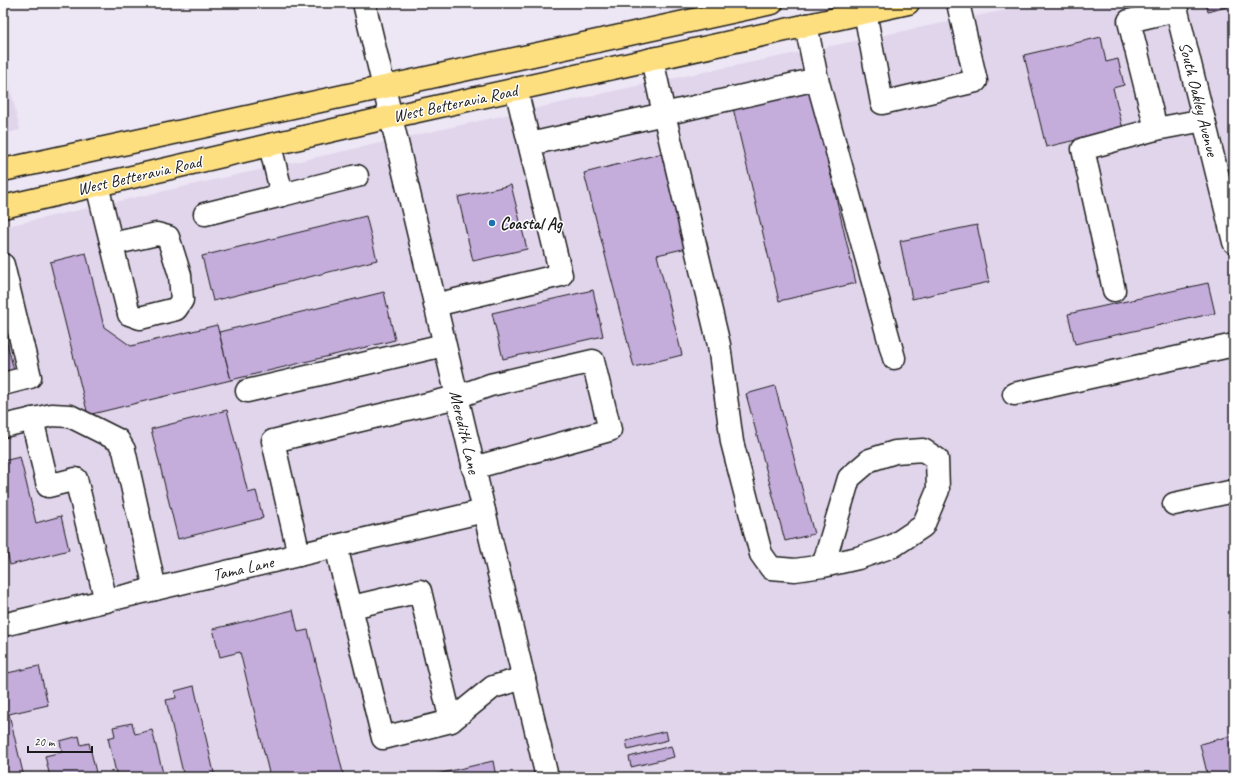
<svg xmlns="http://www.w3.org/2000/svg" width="1237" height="780" font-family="Caveat,sans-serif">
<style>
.built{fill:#e1d5ec}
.building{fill:#c4acdb;stroke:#1c1c1c}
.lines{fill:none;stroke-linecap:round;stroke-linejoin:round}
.minor-casing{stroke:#1c1c1c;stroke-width:25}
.major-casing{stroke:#1c1c1c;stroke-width:25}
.minor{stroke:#fff;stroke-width:22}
.major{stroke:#fedf80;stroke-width:22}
.poi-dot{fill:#1f6fb2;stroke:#fff;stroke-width:1.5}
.labels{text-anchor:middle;stroke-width:3;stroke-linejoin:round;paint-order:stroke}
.street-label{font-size:17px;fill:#1c1c1c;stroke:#fff}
.poi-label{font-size:17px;font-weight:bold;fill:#1c1c1c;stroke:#fff;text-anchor:start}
</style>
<rect width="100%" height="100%" fill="#ede6f4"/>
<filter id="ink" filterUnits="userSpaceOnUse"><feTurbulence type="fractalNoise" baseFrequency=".025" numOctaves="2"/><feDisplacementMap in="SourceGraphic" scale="8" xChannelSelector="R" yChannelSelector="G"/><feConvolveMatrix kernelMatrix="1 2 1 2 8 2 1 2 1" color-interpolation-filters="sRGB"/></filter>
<g filter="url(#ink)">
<g class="built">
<path d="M1040,3H1234V777H3V227L641,85Z"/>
<path d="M3,57L20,130L3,134Z"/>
</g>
<g class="building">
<path d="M1206,3H1234V5L1208,12Z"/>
<path d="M1101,37L1106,62L1118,59L1124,85L1113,88L1123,129L1046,147L1024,55Z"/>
<path d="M811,90L856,283L779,301L733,108Z"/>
<path d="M663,153L687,248L657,255L682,355L634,367L584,173Z"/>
<path d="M511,185L527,249L473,261L458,197Z"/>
<path d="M366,216L377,260L213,301L202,256Z"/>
<path d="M977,225L989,282L912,299L900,241Z"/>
<path d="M86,253L104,327L131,346L217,325L231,380L88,415L50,262Z"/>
<path d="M1208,283L1215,313L1075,344L1068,314Z"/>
<path d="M593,290L603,336L503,359L492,313Z"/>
<path d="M384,292L395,340L231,380L219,332Z"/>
<path d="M3,328L14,370L3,372Z"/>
<path d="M775,386L814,534L785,541L746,394Z"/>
<path d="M227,410L248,493L256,491L263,518L178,539L151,429Z"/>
<path d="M20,457L36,523L61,516L69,550L10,565L3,535V461Z"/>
<path d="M293,610L298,632L308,630L344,777H270L240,652L220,657L213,629Z"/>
<path d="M39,666L48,705L9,714L24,777H3V674Z"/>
<path d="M194,686L215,777H184L166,700L176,698L175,691Z"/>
<path d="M132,723L135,734L152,730L164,777H117L108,738L115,736L113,727Z"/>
<path d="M666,731L668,740L628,750L626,741Z"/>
<path d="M1234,735V777H1208L1200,744Z"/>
<path d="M79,736L81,745L89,743L97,777H50L45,756L62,752L60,741Z"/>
<path d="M671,746L674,757L631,767L629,757Z"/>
<path d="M493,761L496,777H425Z"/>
</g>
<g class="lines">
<defs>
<g id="minor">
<path d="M364,3L547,777"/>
<path d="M1175,3L1234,242"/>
<path d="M1176,10L1129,21L1156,129L1204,120"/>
<path d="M865,12L882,103L976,81L958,3"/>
<path d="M806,25L817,79L664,114L719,345L732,442L761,554L771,568L795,570L823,566L858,558L893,546L923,526L938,490L937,459L923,450L895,452L870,460L849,478L823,566"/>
<path d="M817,79L894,358"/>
<path d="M530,144L664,114L652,59"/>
<path d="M270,145L282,195L357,176"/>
<path d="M97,185L129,314L140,318L176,309L182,300L180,275L168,237L157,234L112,244"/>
<path d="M205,214L282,195"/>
<path d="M3,265L30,377L3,384"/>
<path d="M1114,290L1083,149L1156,129"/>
<path d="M435,305L561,275L516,89"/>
<path d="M247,391L444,345"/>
<path d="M1014,394L1234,345"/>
<path d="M32,419L48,486L76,479L106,601"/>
<path d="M3,426L52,415L70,416L118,440L124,450L155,589"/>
<path d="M1174,504L1234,491"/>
<path d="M336,546L383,738L451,721L420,591L352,607"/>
<path d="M299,555L273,441L457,397L490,385L593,361L610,430L473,468"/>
<path d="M3,625L484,511"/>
<path d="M451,721L493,687L524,678"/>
</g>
<g id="major">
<path d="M3,170L772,3"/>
<path d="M3,207L390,117L908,3"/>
</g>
</defs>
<use href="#minor" class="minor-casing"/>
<use href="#major" class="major-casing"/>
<use href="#minor" class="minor"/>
<use href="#major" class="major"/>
</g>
</g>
<circle class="poi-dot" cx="492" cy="223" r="4"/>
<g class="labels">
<g class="street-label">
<text transform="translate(1199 99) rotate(76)" y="6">South Oakley Avenue</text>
<text transform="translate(455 103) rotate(-12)" y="6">West Betteravia Road</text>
<text transform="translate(139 175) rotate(-13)" y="6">West Betteravia Road</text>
<text transform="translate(465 432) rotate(77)" y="6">Meredith Lane</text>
<text transform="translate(243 568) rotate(-13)" y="6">Tama Lane</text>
</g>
<g class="poi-label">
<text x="500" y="229">Coastal Ag</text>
</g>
</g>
<rect width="1237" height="780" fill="none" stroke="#fff" stroke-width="16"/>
<rect x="8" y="8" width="1221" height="764" fill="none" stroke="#1c1c1c" stroke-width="1.5" filter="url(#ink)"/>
<path d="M28 746v6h64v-6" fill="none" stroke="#1c1c1c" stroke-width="2"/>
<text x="34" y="746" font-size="12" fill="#1c1c1c" stroke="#ffffff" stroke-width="3" paint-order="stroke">20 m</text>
</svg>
